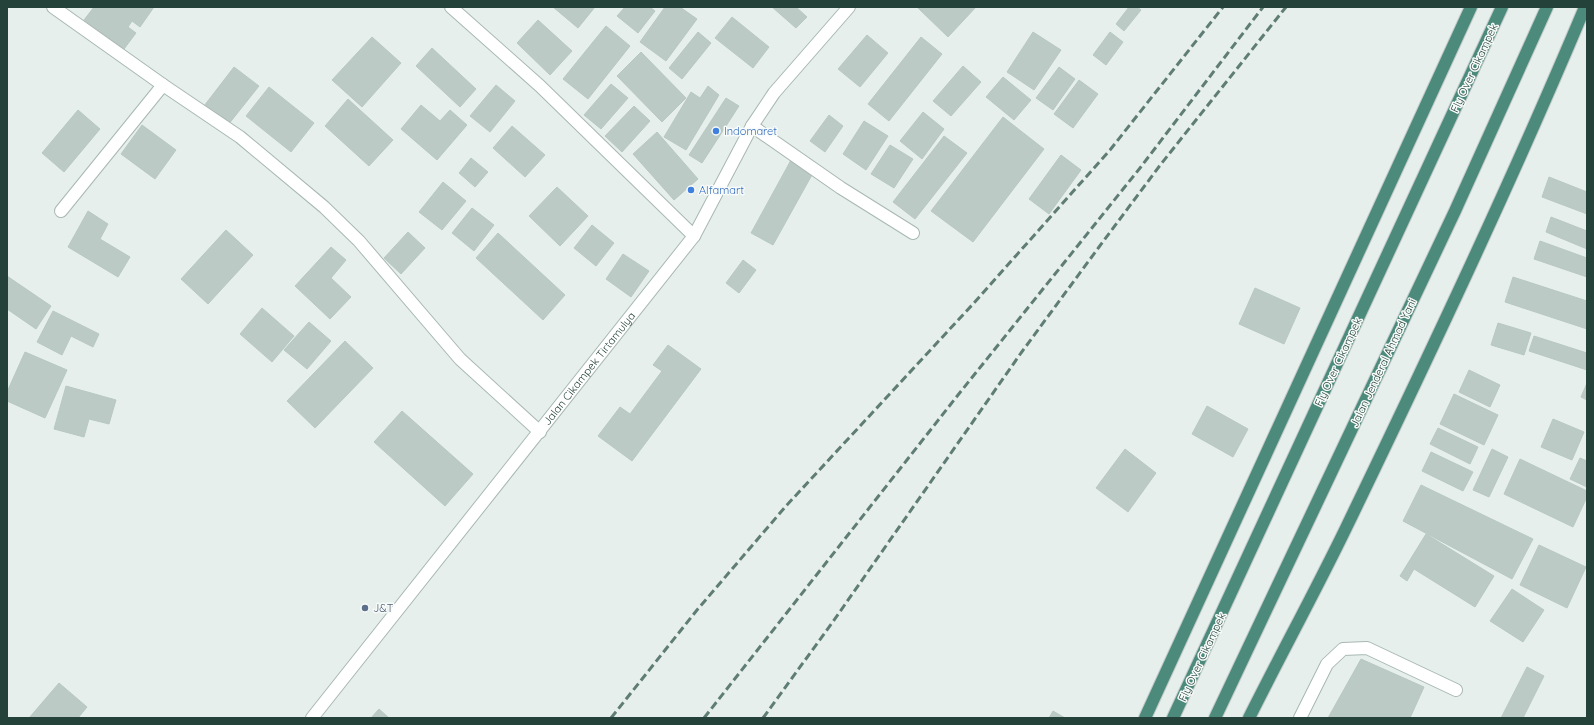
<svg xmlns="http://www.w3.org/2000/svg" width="1594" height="725" font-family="Quicksand,sans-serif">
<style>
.building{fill:#bbcac4;stroke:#b8c9c2}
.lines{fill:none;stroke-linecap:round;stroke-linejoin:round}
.service-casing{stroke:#a8b8b2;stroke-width:14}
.minor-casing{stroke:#a8b8b2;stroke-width:14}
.tertiary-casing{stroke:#a8b8b2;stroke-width:14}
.trunk-casing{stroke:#c2cac8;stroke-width:14}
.service{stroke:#fff;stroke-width:12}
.minor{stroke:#fff;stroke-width:12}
.tertiary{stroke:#fff;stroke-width:12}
.trunk{stroke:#4c8a7c;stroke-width:12}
.rail{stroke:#5f7d75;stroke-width:3;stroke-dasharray:8 4;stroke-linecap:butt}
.shop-dot{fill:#3f7fe0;stroke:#f7fbf9;stroke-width:1.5}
.service-dot{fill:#5c6f8a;stroke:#f7fbf9;stroke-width:1.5}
.labels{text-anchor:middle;stroke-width:3;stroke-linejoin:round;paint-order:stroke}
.street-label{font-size:11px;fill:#24423a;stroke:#f7fbf9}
.shop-label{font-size:11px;fill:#366cbe;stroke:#f7fbf9;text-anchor:start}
.service-label{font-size:11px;fill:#4e5e75;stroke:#f7fbf9;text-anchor:start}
</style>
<rect width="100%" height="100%" fill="#e6efeb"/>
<g class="building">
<path d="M94,7H154L140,27L132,21L128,27L136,33L124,49L84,20Z"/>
<path d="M553,7H595L578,28Z"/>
<path d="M625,7H650L655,11L638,33L617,16Z"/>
<path d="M665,7H680L697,19L666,61L640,42Z"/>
<path d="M772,7H796L807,17L796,28Z"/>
<path d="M917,7H976L948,37Z"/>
<path d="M1129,7H1137L1141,10L1124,31L1116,24Z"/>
<path d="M732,17L769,47L753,68L715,38Z"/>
<path d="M538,20L572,51L550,75L517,43Z"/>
<path d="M606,26L630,46L588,99L563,79Z"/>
<path d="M698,32L711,43L682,79L669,68Z"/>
<path d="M1033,32L1061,50L1034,90L1007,72Z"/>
<path d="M1110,32L1123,42L1106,65L1093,55Z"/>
<path d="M867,35L888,53L860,87L838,69Z"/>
<path d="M372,37L401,63L362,107L332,80Z"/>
<path d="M921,37L942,54L889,121L868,104Z"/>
<path d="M432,48L476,89L460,107L416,66Z"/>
<path d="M641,52L686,98L662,122L617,76Z"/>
<path d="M963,66L981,82L951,116L933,101Z"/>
<path d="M234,67L259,86L228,125L204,106Z"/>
<path d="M1059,67L1075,79L1053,110L1036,98Z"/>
<path d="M1003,77L1031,100L1014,120L986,97Z"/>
<path d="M1079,80L1098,94L1073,128L1054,114Z"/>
<path d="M611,84L628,98L601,129L584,115Z"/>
<path d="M496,85L515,101L490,132L470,116Z"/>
<path d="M708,86L719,95L686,150L664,137L691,92L700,98Z"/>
<path d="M269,87L314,123L291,152L246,116Z"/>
<path d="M726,98L739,106L702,163L689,155Z"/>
<path d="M348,99L393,140L369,166L325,126Z"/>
<path d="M421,105L440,121L450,110L467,125L437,160L401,129Z"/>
<path d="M634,106L650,121L622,152L605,136Z"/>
<path d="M78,110L100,129L64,172L42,153Z"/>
<path d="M923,112L944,129L922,159L900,141Z"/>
<path d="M829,115L843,126L825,152L810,141Z"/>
<path d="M1003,117L1044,149L973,242L931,211Z"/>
<path d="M864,121L888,136L866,170L843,154Z"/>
<path d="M142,125L176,150L155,179L121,154Z"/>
<path d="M512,126L545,155L525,177L493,148Z"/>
<path d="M657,132L698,179L674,200L633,154Z"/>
<path d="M944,136L967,153L915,219L893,202Z"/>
<path d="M890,145L913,159L894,188L871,174Z"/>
<path d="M1061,155L1081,170L1049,214L1029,199Z"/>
<path d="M471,158L488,172L475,187L459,173Z"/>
<path d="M791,160L813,173L773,245L751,233Z"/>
<path d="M1549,177L1587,192V214L1542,197Z"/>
<path d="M443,182L466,201L442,230L419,212Z"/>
<path d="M557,187L588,216L560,246L529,216Z"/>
<path d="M472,208L494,225L474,251L452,233Z"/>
<path d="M88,211L108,224L100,239L130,257L118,277L68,247Z"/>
<path d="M1551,217L1587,231V249L1546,232Z"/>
<path d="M592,225L614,243L596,266L574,248Z"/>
<path d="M226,230L253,255L208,304L181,279Z"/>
<path d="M408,232L425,248L401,274L384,258Z"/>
<path d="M498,233L565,295L543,320L476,258Z"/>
<path d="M1540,241L1587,258V277L1534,259Z"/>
<path d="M331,247L346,260L331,278L351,297L330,319L295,286Z"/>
<path d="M623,254L649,271L631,297L606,279Z"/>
<path d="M743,260L756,270L739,293L726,283Z"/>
<path d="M7,276L51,306L36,329L7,309Z"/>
<path d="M1513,277L1587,301V329L1505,302Z"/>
<path d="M1255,288L1300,308L1284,344L1239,324Z"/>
<path d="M262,308L294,336L272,362L240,334Z"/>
<path d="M53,311L99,334L93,347L71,336L62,355L37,342Z"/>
<path d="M309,322L331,341L307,369L284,350Z"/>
<path d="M1498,323L1531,333L1524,355L1491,345Z"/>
<path d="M1534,336L1587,353V370L1529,351Z"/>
<path d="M345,341L373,368L315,428L287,401Z"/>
<path d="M668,345L701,369L632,461L598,436L620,407L630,414L662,371L653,365Z"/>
<path d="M25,352L67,370L45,418L7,401V392Z"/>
<path d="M1469,370L1500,385L1490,407L1459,392Z"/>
<path d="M1587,383V400L1581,397Z"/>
<path d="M66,386L116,400L109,424L89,419L84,437L54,429Z"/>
<path d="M1454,394L1498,415L1484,445L1440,424Z"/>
<path d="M1207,406L1248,429L1233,457L1192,434Z"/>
<path d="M402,411L473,474L445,506L374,442Z"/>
<path d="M1553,419L1584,432L1572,460L1541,447Z"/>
<path d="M1438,428L1478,447L1470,464L1430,444Z"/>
<path d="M1125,449L1156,473L1128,512L1096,488Z"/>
<path d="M1492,449L1508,457L1489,497L1473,490Z"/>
<path d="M1431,452L1473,472L1463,491L1422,471Z"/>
<path d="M1580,458L1587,461V487L1570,479Z"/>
<path d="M1520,459L1587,491V497L1573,527L1504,494Z"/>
<path d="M1421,485L1533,539L1512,579L1403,521Z"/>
<path d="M1426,534L1494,576L1475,607L1414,569L1407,581L1400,576Z"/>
<path d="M1539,545L1586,567L1567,608L1520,585Z"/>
<path d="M1512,589L1544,610L1523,642L1490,621Z"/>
<path d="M1361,659L1424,687L1410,718H1328Z"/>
<path d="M1527,667L1544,676L1523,718H1501Z"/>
<path d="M59,683L87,707L78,718H29Z"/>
<path d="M379,709L389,718H371Z"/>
<path d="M1053,711L1065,718H1049Z"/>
</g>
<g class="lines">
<defs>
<path id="service" d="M1300,718L1327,664L1343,649L1367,648L1456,690"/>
<g id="minor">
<path d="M53,7L163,85L240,137L324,207L359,241L460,359L540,432"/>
<path d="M451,7L540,86L694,236"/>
<path d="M752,126L841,188L913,233"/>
<path d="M61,211L163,85"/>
</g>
<g id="tertiary">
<path id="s1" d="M312,718L694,236L752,126L774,93L849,7"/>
</g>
<g id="trunk">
<path d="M1145,718L1471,7"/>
<path d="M1173,718L1502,7"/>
<path d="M1215,718L1455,211L1547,7"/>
<path d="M1249,718C1281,654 1315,592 1346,528C1429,356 1511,183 1585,7"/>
</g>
</defs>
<use href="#service" class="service-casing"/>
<use href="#minor" class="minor-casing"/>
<use href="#tertiary" class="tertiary-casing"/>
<use href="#trunk" class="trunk-casing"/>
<use href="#service" class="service"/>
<use href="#minor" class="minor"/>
<use href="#tertiary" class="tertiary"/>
<use href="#trunk" class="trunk"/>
<g class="rail">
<path d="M611,718L697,610L786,506L973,304L1110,150L1223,7"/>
<path d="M704,718L958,395L1140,168L1263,7"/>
<path d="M763,718L832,623L1021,353L1099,247L1161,164L1286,7"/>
</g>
</g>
<g class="shop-dot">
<circle cx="716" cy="131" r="4"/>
<circle cx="691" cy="190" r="4"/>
</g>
<circle class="service-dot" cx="365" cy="608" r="4"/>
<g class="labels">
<g class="street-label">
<text transform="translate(1474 68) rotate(-65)" y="4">Fly Over Cikampek</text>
<text transform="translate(1338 362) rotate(-65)" y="4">Fly Over Cikampek</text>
<text transform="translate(1383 363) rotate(-65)" y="4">Jalan Jenderal Ahmad Yani</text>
<text dy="4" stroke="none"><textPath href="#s1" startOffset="446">Jalan Cikampek Tirtamulya</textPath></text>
<text transform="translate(1202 657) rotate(-65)" y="4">Fly Over Cikampek</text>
</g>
<g class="shop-label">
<text x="724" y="135">Indomaret</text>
<text x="699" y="194">Alfamart</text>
</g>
<g class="service-label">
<text x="373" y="612">J&amp;T</text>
</g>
</g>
<rect width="1594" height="725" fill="none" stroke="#24423a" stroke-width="16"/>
</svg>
